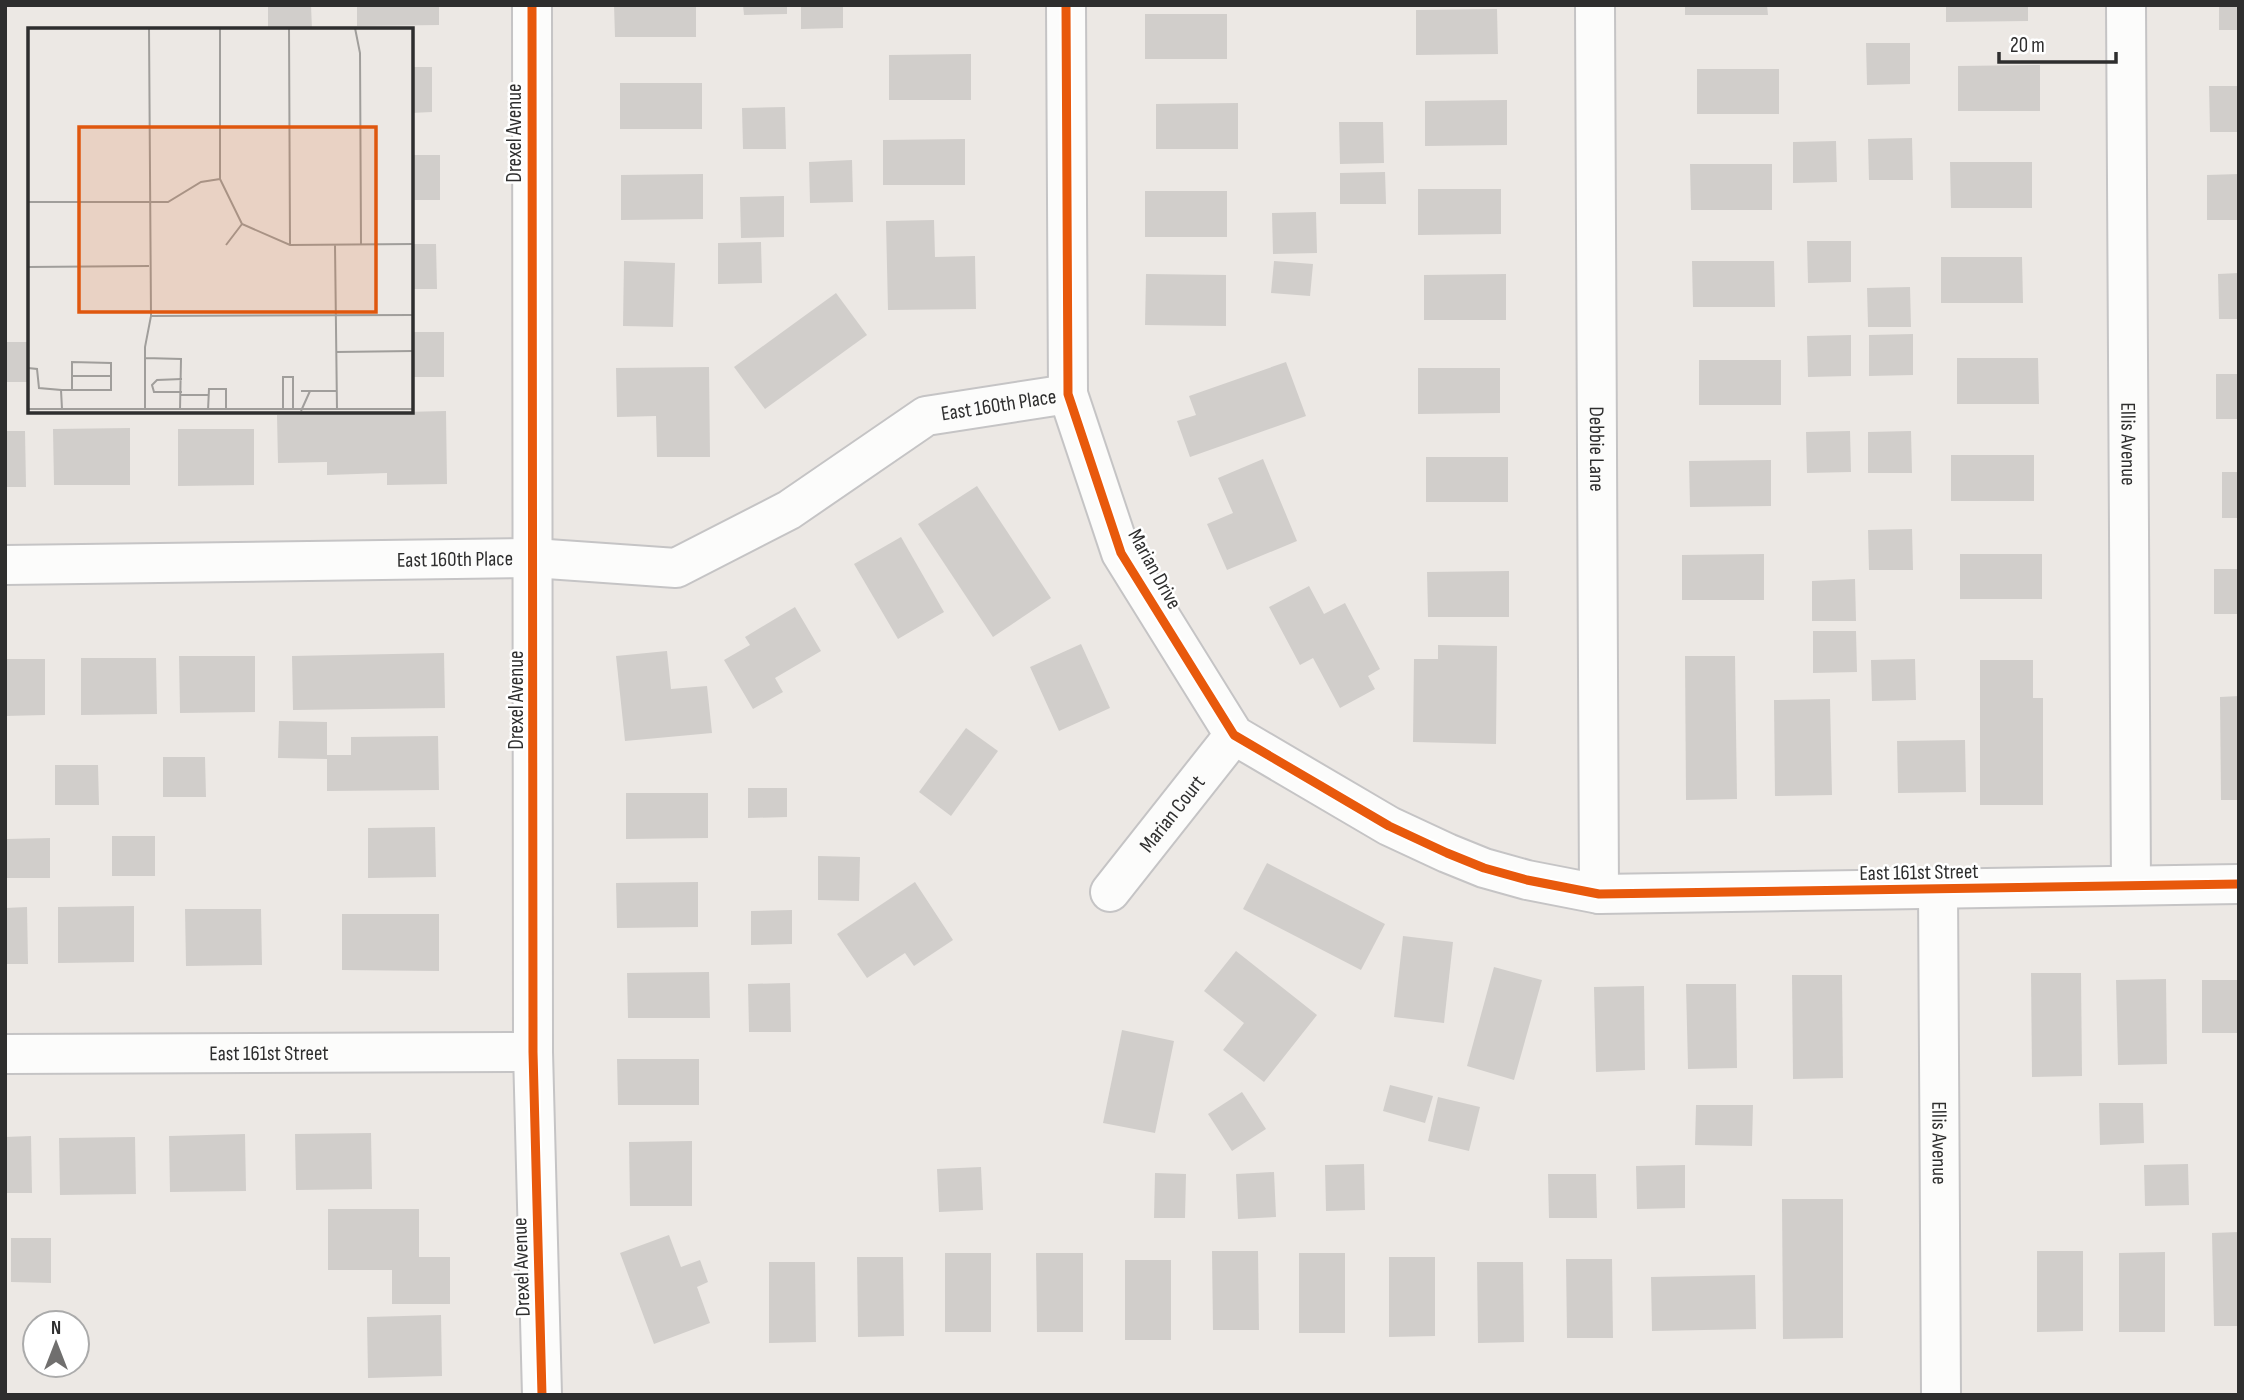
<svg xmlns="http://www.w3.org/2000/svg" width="2244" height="1400" font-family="'Sofia Sans Condensed',sans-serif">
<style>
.building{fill:#d1cecb}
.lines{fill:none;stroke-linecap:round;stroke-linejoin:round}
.street-casing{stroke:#c5c4c5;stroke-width:42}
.street{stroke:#fcfcfb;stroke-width:38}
.cycleway-casing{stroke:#fff;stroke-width:13}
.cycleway{stroke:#e8590c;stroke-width:9}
.labels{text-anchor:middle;stroke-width:5;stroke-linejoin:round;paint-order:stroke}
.street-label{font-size:21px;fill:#2e2e2e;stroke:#fff}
.inset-road{fill:none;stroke:#a09e9b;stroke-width:2}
.view{fill:#df570e;fill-opacity:0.15;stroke:#df570e;stroke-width:3.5}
.inset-edge{fill:none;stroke:#2e2e2e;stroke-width:3.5}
</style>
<rect width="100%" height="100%" fill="#ece8e4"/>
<g class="building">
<path d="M268,5H311L312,30H268Z"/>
<path d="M357,5H439V25L357,26Z"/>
<path d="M614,5H696V37H615Z"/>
<path d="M743,5H787V14L744,15Z"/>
<path d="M801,5H843V28L801,29Z"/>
<path d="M1685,5H1767L1768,15H1685Z"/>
<path d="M1946,5H2028V21L1946,22Z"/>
<rect x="2219" y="5" width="20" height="25"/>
<path d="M1497,9L1498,54L1416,55V10Z"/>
<rect x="1145" y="14" width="82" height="45"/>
<path d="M1866,43H1910V84L1867,85Z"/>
<path d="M971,54V100H889V55Z"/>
<path d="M2040,65V111H1958V66Z"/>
<path d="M411,67H432V112L411,113Z"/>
<rect x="1697" y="69" width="82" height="45"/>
<rect x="620" y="83" width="82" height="46"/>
<path d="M2209,86H2239V132H2210Z"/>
<path d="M1507,100V145L1425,146V101Z"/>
<path d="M1238,103V149H1156V104Z"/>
<path d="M785,107L786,149H743L742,108Z"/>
<path d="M1339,122H1383L1384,163L1340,164Z"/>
<path d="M1912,138L1913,180H1869L1868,139Z"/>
<path d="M965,139V185H883V140Z"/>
<path d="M1836,141L1837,182L1793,183V142Z"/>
<rect x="411" y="155" width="29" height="45"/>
<path d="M852,160L853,202L810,203L809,162Z"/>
<path d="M1950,162H2032V208H1951Z"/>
<path d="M1690,164H1772V210H1691Z"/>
<path d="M1385,172L1386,204H1340V173Z"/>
<path d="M703,174V219L621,220V175Z"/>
<path d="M2239,174V220H2207V175Z"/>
<path d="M1418,189H1501V234L1418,235Z"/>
<rect x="1145" y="191" width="82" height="46"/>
<path d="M784,196V237L741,238L740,197Z"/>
<path d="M1316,212L1317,253L1273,254L1272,213Z"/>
<path d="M934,220L935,257L975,256L976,309L888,310L886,221Z"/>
<path d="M1807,241H1851V282L1808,283Z"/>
<path d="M761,242L762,283L718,284V243Z"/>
<path d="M411,244H436L437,289H411Z"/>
<path d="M1941,257H2022L2023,303H1941Z"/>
<path d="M624,261L675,263L673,327L623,326Z"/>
<path d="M1274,261L1313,264L1310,296L1271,293Z"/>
<path d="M1692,261H1774L1775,307H1693Z"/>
<path d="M2239,273V319H2219L2218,274Z"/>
<path d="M1146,274L1226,275V326L1145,325Z"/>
<path d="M1506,274V320H1424V275Z"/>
<path d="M1910,287L1911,327H1868L1867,288Z"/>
<path d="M836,293L867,335L765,409L734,367Z"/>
<rect x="411" y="332" width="33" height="45"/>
<path d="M1913,334V375L1869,376V335Z"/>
<path d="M1851,335V376L1808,377L1807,336Z"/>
<path d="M6,342H30V382H7Z"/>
<path d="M1957,358H2038L2039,404H1957Z"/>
<rect x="1699" y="360" width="82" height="45"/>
<path d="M1286,362L1306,416L1190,457L1177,421L1196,415L1189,396Z"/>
<path d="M709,367L710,457H657L656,416L617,417L616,368Z"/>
<path d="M1418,368H1500V413L1418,414Z"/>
<rect x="2216" y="374" width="23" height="45"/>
<path d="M446,411L447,484L387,485V473L327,475V462L278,463L277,415Z"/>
<path d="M130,428V485H54L53,429Z"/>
<path d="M178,429H254V485L178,486Z"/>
<path d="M5,431H25L26,487H5Z"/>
<path d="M1850,431L1851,472L1807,473L1806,432Z"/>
<path d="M1911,431L1912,473H1868V432Z"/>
<rect x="1951" y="455" width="83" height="46"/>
<rect x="1426" y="457" width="82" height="45"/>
<path d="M1263,459L1297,541L1227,570L1207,524L1233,513L1218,478Z"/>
<path d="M1771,460V506L1690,507L1689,461Z"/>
<rect x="2222" y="472" width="17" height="46"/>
<path d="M977,486L1051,598L993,637L918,524Z"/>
<path d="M1912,529L1913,570H1869L1868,530Z"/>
<path d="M901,537L944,612L898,639L854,564Z"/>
<path d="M1764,554V600H1682V555Z"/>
<rect x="1960" y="554" width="82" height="45"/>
<rect x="2214" y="569" width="25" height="45"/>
<path d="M1509,571V617H1428L1427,572Z"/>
<path d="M1855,579L1856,621H1812V581Z"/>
<path d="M1309,586L1324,614L1345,603L1380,669L1368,676L1375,689L1340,708L1313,658L1300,665L1269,607Z"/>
<path d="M795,607L821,651L775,678L783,692L753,709L724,660L750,645L745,637Z"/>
<path d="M1813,631H1856L1857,672L1813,673Z"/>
<path d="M1081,644L1110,708L1059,731L1030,667Z"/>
<path d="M1438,645L1497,646L1496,744L1413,742L1414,659H1438Z"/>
<path d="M667,651L671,689L707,686L712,733L625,741L616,656Z"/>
<path d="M444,653L445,708L293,710L292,656Z"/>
<path d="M179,656H255V712L180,713Z"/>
<path d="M1685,656H1735L1737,799L1686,800Z"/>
<path d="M81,658H156L157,714L81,715Z"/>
<path d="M5,659H45V715L5,716Z"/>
<path d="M1915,659L1916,700L1872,701L1871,660Z"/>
<path d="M1980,660H2033V698H2043V805H1980Z"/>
<path d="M2239,696V800H2221L2220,697Z"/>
<path d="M1830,699L1832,795L1775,796L1774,700Z"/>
<path d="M279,721L327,722V755H351V737L438,736L439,790L327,791V759L278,758Z"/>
<path d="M966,728L998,751L951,816L919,792Z"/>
<path d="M1965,740L1966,792L1898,793L1897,741Z"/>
<path d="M163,757H205L206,797H163Z"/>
<path d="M55,765H98L99,805H55Z"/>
<path d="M748,788H787V817L748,818Z"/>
<path d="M626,793H708V838L626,839Z"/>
<path d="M435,827L436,877L368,878V828Z"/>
<rect x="112" y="836" width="43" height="40"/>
<path d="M50,838V878H7V839Z"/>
<path d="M818,856L860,857L859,901L818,900Z"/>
<path d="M1267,863L1385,924L1361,970L1243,909Z"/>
<path d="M698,882V927L617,928L616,883Z"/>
<path d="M915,882L953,940L914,966L905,953L867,978L837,934Z"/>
<path d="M134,906V962L58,963V907Z"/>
<path d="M27,907L28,964H5V908Z"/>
<path d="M185,909H261L262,965L186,966Z"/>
<path d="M792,910V944L751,945V911Z"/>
<path d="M342,914H439V971L342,970Z"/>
<path d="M1403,936L1453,942L1444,1023L1394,1017Z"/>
<path d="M1236,951L1317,1015L1264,1082L1223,1050L1244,1023L1204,991Z"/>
<path d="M1494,967L1542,980L1514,1080L1467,1066Z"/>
<path d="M709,972L710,1018H628L627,973Z"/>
<path d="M2031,973H2081L2082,1076L2032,1077Z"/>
<path d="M1792,975H1842L1843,1078L1793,1079Z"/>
<path d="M2166,979L2167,1064L2118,1065L2116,980Z"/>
<rect x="2202" y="980" width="37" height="53"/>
<path d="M790,983L791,1032H749L748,984Z"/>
<path d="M1686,984H1736L1737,1068L1688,1069Z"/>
<path d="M1644,986L1645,1070L1596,1072L1594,987Z"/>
<path d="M1122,1030L1174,1041L1155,1133L1103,1123Z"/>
<path d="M617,1059H699V1105H618Z"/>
<path d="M1390,1085L1433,1096L1425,1123L1383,1111Z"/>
<path d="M1242,1092L1266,1129L1232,1151L1208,1114Z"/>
<path d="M1438,1097L1480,1107L1469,1151L1428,1141Z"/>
<path d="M2099,1103H2143L2144,1143L2100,1145Z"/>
<path d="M1696,1105H1753L1752,1146L1695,1145Z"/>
<path d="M371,1133L372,1189L296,1190L295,1134Z"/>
<path d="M245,1134L246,1191L170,1192L169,1136Z"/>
<path d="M31,1136L32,1193H5V1137Z"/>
<path d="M135,1137L136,1194L60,1195L59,1138Z"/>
<path d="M692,1141V1206H630L629,1142Z"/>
<path d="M1364,1164L1365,1210L1326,1211L1325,1165Z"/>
<path d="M2188,1164L2189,1205L2145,1206L2144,1165Z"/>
<path d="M1685,1165V1208L1637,1209L1636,1166Z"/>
<path d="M981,1167L983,1210L939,1212L937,1169Z"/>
<path d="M1274,1172L1276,1217L1238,1219L1236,1174Z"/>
<path d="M1155,1173L1186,1174L1185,1218H1154Z"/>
<path d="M1548,1174H1596L1597,1218H1549Z"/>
<path d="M1782,1199H1843V1338L1783,1339Z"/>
<path d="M328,1209H419V1257H450V1304H392V1270H328Z"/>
<path d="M2239,1232V1326H2214L2212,1233Z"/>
<path d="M669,1235L681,1267L700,1260L708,1282L697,1287L710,1323L654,1344L620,1253Z"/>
<path d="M11,1238H51V1283L11,1282Z"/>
<path d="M1212,1251H1258L1259,1330H1213Z"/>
<path d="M2037,1251H2083V1331L2037,1332Z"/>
<path d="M2165,1252V1332H2119V1253Z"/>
<rect x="945" y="1253" width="46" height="79"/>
<path d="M1036,1253H1083V1332H1037Z"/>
<rect x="1299" y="1253" width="46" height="80"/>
<path d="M857,1257H903L904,1336L858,1337Z"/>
<path d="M1389,1257H1435V1336L1389,1337Z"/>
<path d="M1566,1259H1612L1613,1338H1567Z"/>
<rect x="1125" y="1260" width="46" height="80"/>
<path d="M769,1262H815L816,1342L769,1343Z"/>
<path d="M1477,1262H1523L1524,1342L1478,1343Z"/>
<path d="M1755,1275L1756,1329L1652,1331L1651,1277Z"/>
<path d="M441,1315L442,1376L368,1378L367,1317Z"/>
</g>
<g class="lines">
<defs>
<g id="street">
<path d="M532,5L533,1052L542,1395"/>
<path d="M1066,5L1068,394L1121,553L1234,735L1389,826L1447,853L1484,868L1527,880L1599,894L2239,884"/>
<path id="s1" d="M1595,5L1599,894"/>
<path id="s2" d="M2126,5L2131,885"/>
<path id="s3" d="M5,565L533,558L676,568L789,510L926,416L1068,394"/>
<path id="s4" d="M1938,889L1941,1395"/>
<path id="s5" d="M1110,892L1234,735"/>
<path id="s6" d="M5,1054L533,1052"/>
</g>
</defs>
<use href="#street" class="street-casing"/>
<use href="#street" class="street"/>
<defs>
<g id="cycleway">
<path d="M532,5L533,1052L542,1395"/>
<path d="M1066,5L1068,394L1121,553L1234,735L1389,826L1447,853L1484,868L1527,880L1599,894L2239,884"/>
</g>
</defs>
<use href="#cycleway" class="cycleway-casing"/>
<use href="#cycleway" class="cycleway"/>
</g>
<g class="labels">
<g class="street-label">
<text transform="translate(514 133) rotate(-90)" y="7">Drexel Avenue</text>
<text dy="7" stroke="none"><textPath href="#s3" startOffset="1038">East 160th Place</textPath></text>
<text dy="7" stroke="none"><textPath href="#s2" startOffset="439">Ellis Avenue</textPath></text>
<text dy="7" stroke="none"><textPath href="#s1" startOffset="444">Debbie Lane</textPath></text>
<text dy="7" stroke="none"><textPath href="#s3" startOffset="450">East 160th Place</textPath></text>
<text transform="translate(1155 569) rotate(61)" y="7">Marian Drive</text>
<text transform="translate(516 700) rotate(-90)" y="7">Drexel Avenue</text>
<text dy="7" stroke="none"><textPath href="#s5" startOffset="100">Marian Court</textPath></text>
<text transform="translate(1919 872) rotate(-1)" y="7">East 161st Street</text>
<text dy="7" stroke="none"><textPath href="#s6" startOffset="264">East 161st Street</textPath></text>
<text dy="7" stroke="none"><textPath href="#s4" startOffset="254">Ellis Avenue</textPath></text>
<text transform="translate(521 1267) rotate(-92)" y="7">Drexel Avenue</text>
</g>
</g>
<g transform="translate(28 28)">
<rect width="385" height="385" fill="#ece8e4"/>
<path class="inset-road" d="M192,0V151L214,196L262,217L385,216M261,0L262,217M327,0L332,25L333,216M0,174H140L173,154L192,151M198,217L214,196M307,217L309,382M0,239L121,238M123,288L385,287M308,324L385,323M117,330L153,331L152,382M0,340L9,341L11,360L33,362L34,381M44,348H83M154,351L129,352L124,357L126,364H154M33,362H83V335L44,334V362M273,363H308M153,367H181M0,381H385M117,382V319L123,288L121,0M180,382L181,361H198V382M255,382V349H265V382M273,383L282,363"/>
<path class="view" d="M51,99H348V284H51Z"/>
<rect width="385" height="385" class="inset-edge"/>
</g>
<rect width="2244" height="1400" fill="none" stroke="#2e2e2e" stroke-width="14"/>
<g transform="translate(56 1344)"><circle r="33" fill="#ffffff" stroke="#ababab" stroke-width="2"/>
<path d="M0-5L12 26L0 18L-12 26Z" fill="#706f6e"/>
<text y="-10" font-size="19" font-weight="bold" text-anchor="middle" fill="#2e2e2e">N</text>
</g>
<path d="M1999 52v10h117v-10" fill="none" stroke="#2e2e2e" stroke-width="3.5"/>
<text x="2010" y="52" font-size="21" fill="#2e2e2e" stroke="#ffffff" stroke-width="5" paint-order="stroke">20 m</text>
</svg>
